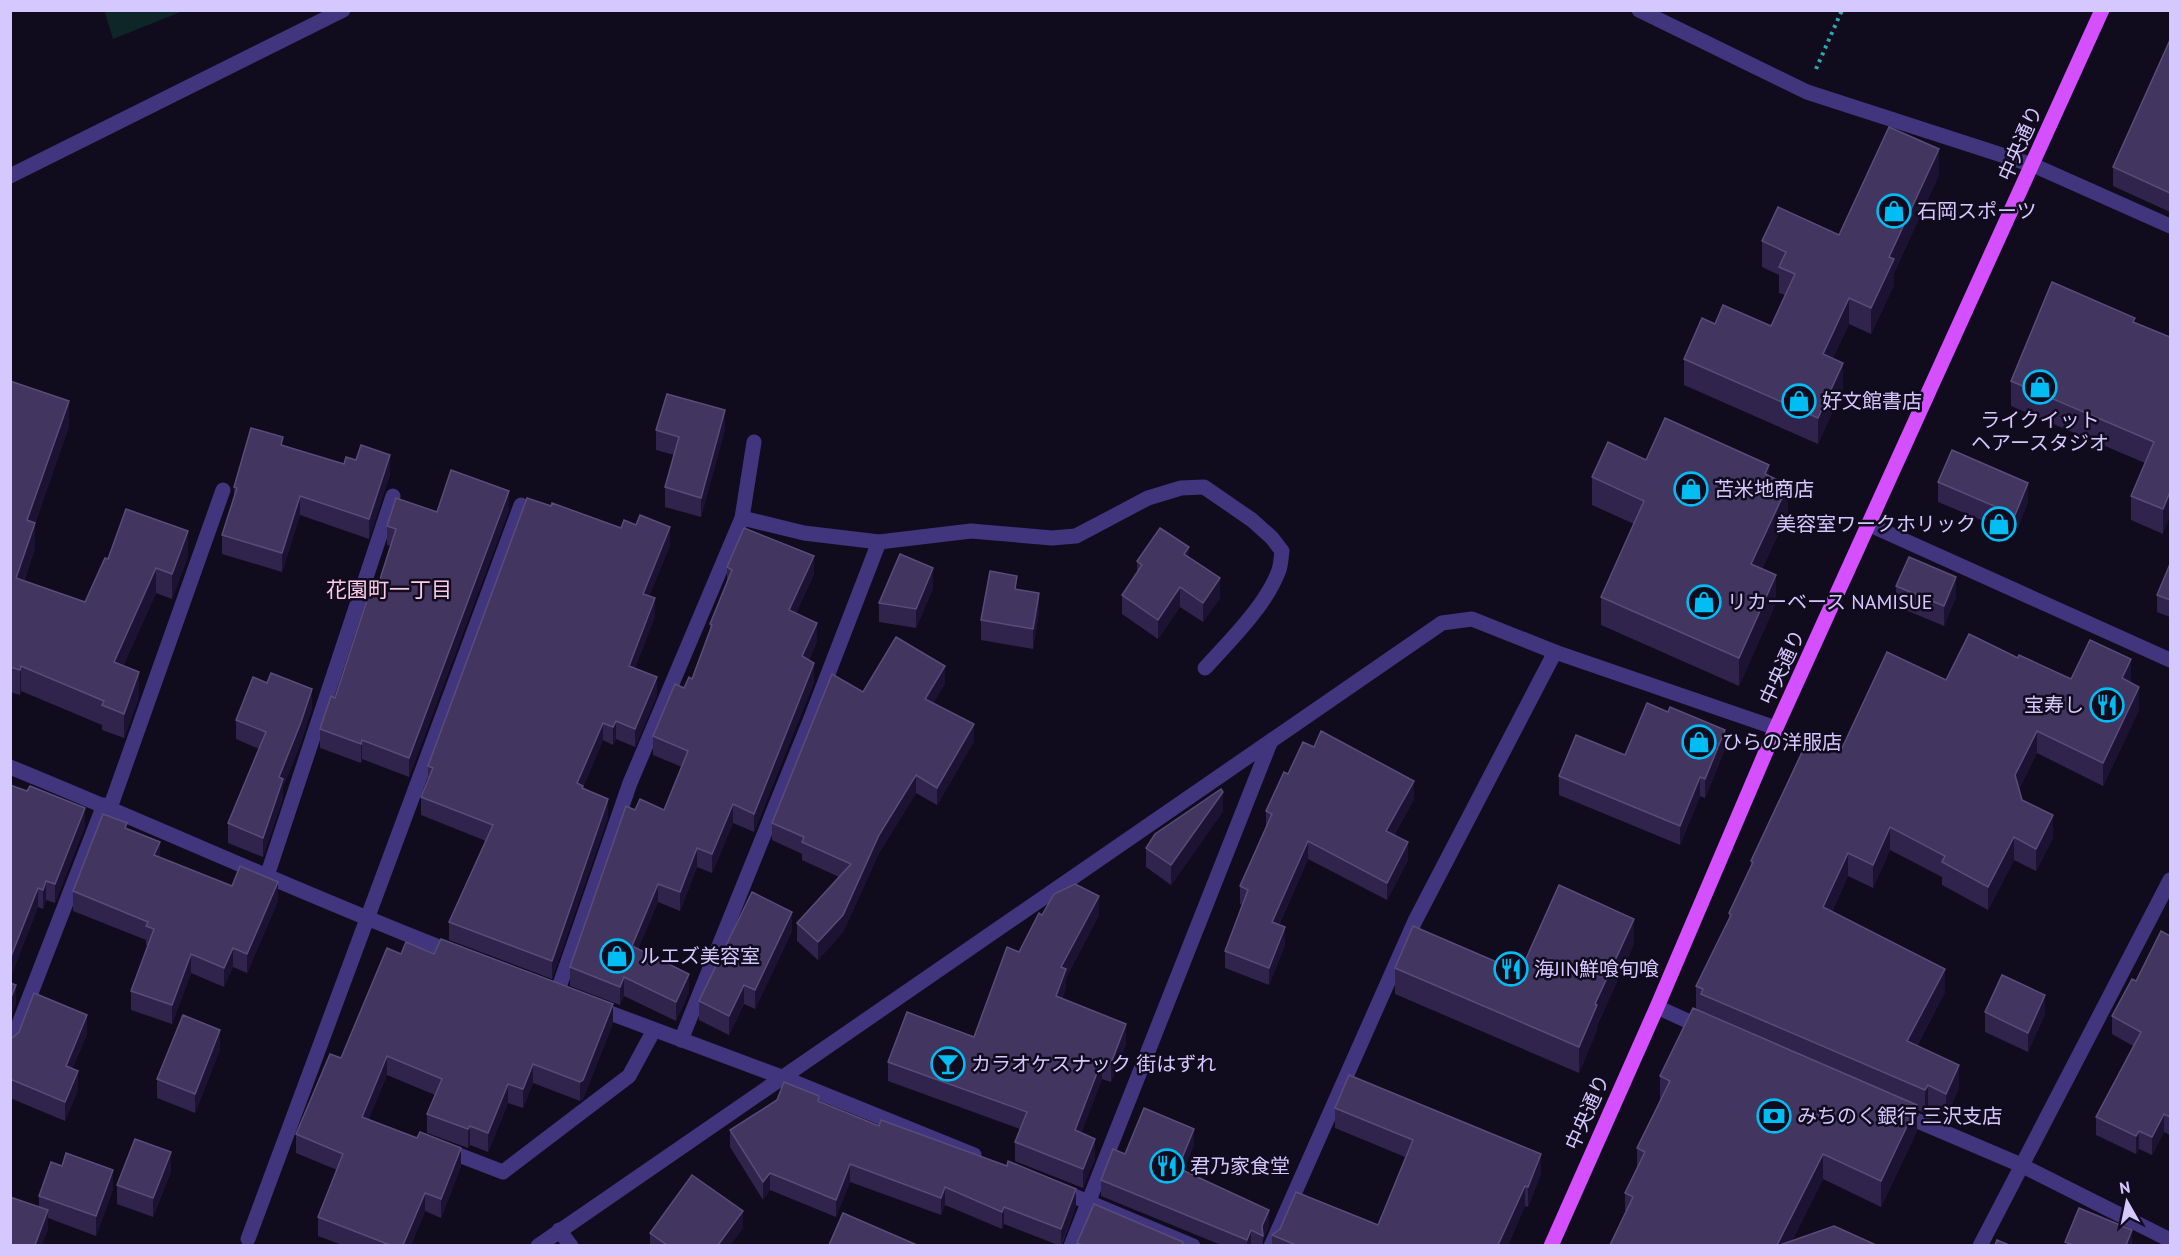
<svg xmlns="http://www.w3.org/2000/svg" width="2181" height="1256" font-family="'PT Sans','Noto Sans JP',sans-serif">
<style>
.green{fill:#0e2628}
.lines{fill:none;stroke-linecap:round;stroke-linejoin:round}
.path{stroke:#2aa9b2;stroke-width:4;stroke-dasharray:3 4.5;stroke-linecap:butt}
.minor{stroke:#41357e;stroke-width:15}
.major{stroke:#d34fff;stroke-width:15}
.wall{fill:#30234c}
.shaded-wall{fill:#1c1232}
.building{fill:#423560;stroke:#594c79;stroke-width:1.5}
.labels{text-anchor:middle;stroke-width:5;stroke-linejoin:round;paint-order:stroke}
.street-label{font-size:20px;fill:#d5c8ff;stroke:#110b1e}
.poi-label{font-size:20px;fill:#d5c8ff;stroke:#110b1e;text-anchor:start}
.neighbourhood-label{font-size:21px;fill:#ffcae5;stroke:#110b1e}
</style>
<rect width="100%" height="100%" fill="#110b1e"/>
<path class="green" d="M107,11V10L183,11L113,39L105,13Z"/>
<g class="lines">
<path class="path" d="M1816,69L1842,10"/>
<g class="minor">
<path d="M1639,10L1807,92L2033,165L2170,226"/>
<path d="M10,176L343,10"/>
<path d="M742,518L804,533L879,542L971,531L1052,538L1076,536L1148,498L1181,488L1204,487L1252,520L1272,538L1282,551C1281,557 1281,564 1279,570C1267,604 1230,641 1205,668"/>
<path d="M1870,525L2170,660"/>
<path d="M10,767C160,828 306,896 457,954"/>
<path d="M110,808L223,490"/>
<path d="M267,876L393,496"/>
<path d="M557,993L630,783L742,518L754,442"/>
<path d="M594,1007L779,1076L974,1155"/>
<path d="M1657,1007L1703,1028"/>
<path d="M681,1040L811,718L879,542"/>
<path d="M10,1047L104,805"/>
<path d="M1899,1113L2021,1165L2170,1240"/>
<path d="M443,1149L503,1172L629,1076L654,1030"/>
<path d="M1057,1189L1193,1246"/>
<path d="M559,1230L571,1246"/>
<path d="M248,1239L521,505"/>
<path d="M538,1246C838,1036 1142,832 1442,623L1472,619L1555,652L1776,728"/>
<path d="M1071,1246L1270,743"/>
<path d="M1271,1246L1415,921L1555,652"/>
<path d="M1980,1246L2170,880"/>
</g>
<path class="major" d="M1551,1246L1657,1007L1776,728L2102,10"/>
</g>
<g class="wall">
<path d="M2170,40V212L2113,186V167Z"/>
<path d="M1939,175L1894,273V285L1871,334L1849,324L1833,358L1843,388L1818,444L1684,385V359L1715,324L1771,326L1785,295L1779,293V275L1762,267V241L1839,235Z"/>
<path d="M2135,322L2170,337L2163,534L2131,520V496L2145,463L2011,406V381Z"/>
<path d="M10,381L69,426L35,523V548L24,581L85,602L108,559L188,556L172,599L156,593L123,666L139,697L124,738L102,730V725L21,691L20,695L10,692Z"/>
<path d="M725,429L701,517L665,507V487L674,455L656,450V430Z"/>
<path d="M283,445L344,464L390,474L369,539L300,515L282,572L222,554V535L234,497V487Z"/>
<path d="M1646,460L1769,476L1788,513L1762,569L1776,603L1739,686L1601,625V597L1634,524L1592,505V477Z"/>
<path d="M1938,482L2028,502L2015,534L1938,502Z"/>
<path d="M551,506L670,545L649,596L655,616L635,668L657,695L635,747L616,739L613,745L603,740L583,787L608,817L552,979L449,940V922L486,841L421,815V797L428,780V766Z"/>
<path d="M509,510L409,777L362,759L361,763L320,748V729L335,698L375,595L391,546L387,545V526L437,512Z"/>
<path d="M1189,557L1220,598L1203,622L1180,607L1158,639L1122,614V595L1137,573V561Z"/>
<path d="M2170,564V617L2157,612V595Z"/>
<path d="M727,567L814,574L796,613L817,641L809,660L814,682L754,832L733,823L712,873L697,867L680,911L658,902L638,949L689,992L676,1021L624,996L620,1005L570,986V967L635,810H664L682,767L653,755V736L684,688L692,679L710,631V624L727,582Z"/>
<path d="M1896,586L1956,597L1944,626L1896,606Z"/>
<path d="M933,588L916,628L879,622V603Z"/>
<path d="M1017,589L1039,612L1033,649L981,640V620Z"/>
<path d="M2018,658L2071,679L2131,682L2139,710L2103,786L2037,753L2019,789L2022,800L2053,838L2036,871L2014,860L1988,910L1942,885V877L1890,850L1873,888L1848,876L1832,911L1945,992L1917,1046L1959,1088L1946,1117L1928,1108L1925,1113L1917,1110V1131L1881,1207L1823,1179L1792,1241L1876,1245H1610L1625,1213V1193L1637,1167V1148L1660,1102V1076L1701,1012V1011L1696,1009V986L1729,919V913L1751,866V861L1842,748L1946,680Z"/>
<path d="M945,684L933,703L974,741L937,805L916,793L879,853L843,932L818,960L797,941V923L839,877L802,860V854L772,840V823L863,692Z"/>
<path d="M312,708L301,742L283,787V798L263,857L228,843V823L259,749L236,739V720Z"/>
<path d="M1725,749L1705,798L1700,796L1680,845L1559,795V776L1625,755Z"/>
<path d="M1288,774L1414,799L1394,835L1408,860L1387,900L1308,859L1279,925L1285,945L1269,985L1225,968V951L1243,905L1240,904V886L1266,828V811Z"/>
<path d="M10,785L85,826L55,903L46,900L43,909L38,907L10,978Z"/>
<path d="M1223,811L1171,885L1146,867V848Z"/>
<path d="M127,829L160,858L232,886L278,901L247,973L233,967L224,987L191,973L172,1024L131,1010V991L148,946L146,945V940L73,911V891Z"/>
<path d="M1042,915H1099L1066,978V988L1062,999L1126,1044L1111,1082L1102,1079L1081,1133L1095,1158L1083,1188L1015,1161V1142L1020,1129L888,1081V1062L974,1037L1019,952Z"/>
<path d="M792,931L755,1009L744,1004L729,1035L699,1020V1001Z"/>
<path d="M2170,936V1135L2164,1132L2152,1155L2139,1149L2136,1154L2096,1135V1117L2133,1046L2112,1034V1016L2136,981Z"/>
<path d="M1634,944L1597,1026V1030L1579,1073L1395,994V968L1520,972Z"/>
<path d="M401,954H434L613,1023L583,1099L580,1101L533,1083L523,1108L508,1103L488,1152L470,1145L468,1148L427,1133V1114L435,1095L387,1075L368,1120L461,1166L441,1218L425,1211L411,1245H342L318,1236V1217L337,1170L296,1153V1134Z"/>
<path d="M1985,1012L2045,1014L2028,1052L1985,1032Z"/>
<path d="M87,1034L72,1069L78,1090L65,1121L10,1098V1037Z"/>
<path d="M220,1049L195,1113L157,1098V1079Z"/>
<path d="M819,1101L1076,1206L1062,1245H1058L1004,1224L1002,1229L945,1205L941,1215L850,1182L836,1217L770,1190L763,1200L730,1147V1130Z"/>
<path d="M1335,1108L1541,1174L1528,1207L1525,1206L1508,1245H1272V1235L1378,1225L1405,1157L1335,1128Z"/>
<path d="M1194,1145L1183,1171L1269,1226L1263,1240V1245H1221L1101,1196V1180L1125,1154Z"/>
<path d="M171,1171L153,1217L117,1204V1185Z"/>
<path d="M113,1189L96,1236L48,1218V1230L39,1207V1196Z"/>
<path d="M743,1228L730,1245H650V1233Z"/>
</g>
<g class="shaded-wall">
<path d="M1939,149V175L1894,273V285L1871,334V308L1889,257Z"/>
<path d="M1849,298V324L1823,380V354Z"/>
<path d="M1843,363V388L1818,444V418Z"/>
<path d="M69,401V426L27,545V520Z"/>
<path d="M725,410V429L701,517V498Z"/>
<path d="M390,455V474L369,539V519Z"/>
<path d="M1769,465V494L1765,474Z"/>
<path d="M2028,483V502L2015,534V515Z"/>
<path d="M1788,485V513L1751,592V564Z"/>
<path d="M509,491V510L409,777V758Z"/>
<path d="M2170,492V516L2163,534V509Z"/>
<path d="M300,496V515L282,572V553Z"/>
<path d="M35,523V548L16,603V578Z"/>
<path d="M670,527V545L643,612V594Z"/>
<path d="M188,531V556L172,599V574Z"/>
<path d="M1189,547V566L1184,554Z"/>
<path d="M814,556V574L789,629V610Z"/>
<path d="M156,568V593L114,687V662Z"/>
<path d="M933,568V588L916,628V609Z"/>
<path d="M1776,575V603L1739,686V658Z"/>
<path d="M1956,577V597L1944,626V606Z"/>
<path d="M1220,578V598L1203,622V603Z"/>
<path d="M1180,587V607L1158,639V620Z"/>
<path d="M1039,593V612L1033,649V629Z"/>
<path d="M655,598V616L629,684V666Z"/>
<path d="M817,623V641L802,675V656Z"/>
<path d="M2131,659V682L2122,701V678Z"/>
<path d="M814,663V682L754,832V814Z"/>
<path d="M21,666V691L20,695V670Z"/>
<path d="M945,666V684L925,716V699Z"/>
<path d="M139,672V697L124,738V714Z"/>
<path d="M657,677V695L635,747V729Z"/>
<path d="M2139,687V710L2103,786V763Z"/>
<path d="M312,689V708L301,742L283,787V798L263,857V838L279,777Z"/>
<path d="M616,721V739L613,745V727Z"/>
<path d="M603,723V740L583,787V804L577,783Z"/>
<path d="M974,724V741L937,805V788Z"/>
<path d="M1725,730V749L1705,798V779Z"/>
<path d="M2037,731V753L2015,798V775Z"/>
<path d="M362,740V759L361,763V744Z"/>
<path d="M916,775V793L879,853L843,932L818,960V942L879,835Z"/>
<path d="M1700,777V796L1680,845V826Z"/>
<path d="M1414,781V799L1386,848V831Z"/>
<path d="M1223,792V811L1171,885V865Z"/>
<path d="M608,799V817L552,979V961Z"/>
<path d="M733,804V823L712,873V854Z"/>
<path d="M85,808V826L55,903V884Z"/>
<path d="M2053,815V838L2036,871V849Z"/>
<path d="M1890,827V850L1873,888V865Z"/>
<path d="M2014,837V860L1988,910V887Z"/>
<path d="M1308,841V859L1272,940V922Z"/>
<path d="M160,842V861L154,855Z"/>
<path d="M1408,842V860L1387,900V883Z"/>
<path d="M697,848V867L680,911V892Z"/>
<path d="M1848,853V876L1823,929V907Z"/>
<path d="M46,881V900L43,909V890Z"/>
<path d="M278,882V901L247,973V954Z"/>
<path d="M658,884V902L632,964V946Z"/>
<path d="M38,888V907L10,978V959Z"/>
<path d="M1099,896V915L1066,978V988L1056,1015V996L1061,967Z"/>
<path d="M792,912V931L755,1009V990Z"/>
<path d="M1634,919V944L1597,1026V1030L1579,1073V1047L1595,1004Z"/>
<path d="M1285,927V945L1269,985V968Z"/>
<path d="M233,948V967L224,987V968Z"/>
<path d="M191,954V973L172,1024V1005Z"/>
<path d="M1945,969V992L1907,1064V1041Z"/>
<path d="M689,974V992L676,1021V1002Z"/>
<path d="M624,977V996L620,1005V987Z"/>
<path d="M16,985V1004L10,1019V1000Z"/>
<path d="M744,985V1004L729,1035V1016Z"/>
<path d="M2045,995V1014L2028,1052V1033Z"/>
<path d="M613,1004V1023L583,1099L580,1101V1082Z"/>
<path d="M87,1015V1034L66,1085V1066Z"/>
<path d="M1126,1024V1044L1111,1082V1063Z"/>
<path d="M220,1030V1049L195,1113V1094Z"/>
<path d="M387,1056V1075L362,1136V1117Z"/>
<path d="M1102,1060V1079L1075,1150V1130Z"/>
<path d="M533,1064V1083L523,1108V1089Z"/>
<path d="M1959,1065V1088L1946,1117V1094Z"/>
<path d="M78,1071V1090L65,1121V1102Z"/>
<path d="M508,1084V1103L488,1152V1133Z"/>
<path d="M1928,1085V1108L1925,1113V1090Z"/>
<path d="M1917,1105V1131L1881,1207V1181Z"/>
<path d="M2164,1114V1132L2152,1155V1137Z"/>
<path d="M470,1126V1145L468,1148V1129Z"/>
<path d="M1194,1129V1145L1178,1184V1168Z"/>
<path d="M2139,1131V1149L2136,1154V1136Z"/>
<path d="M1095,1139V1158L1083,1188V1169Z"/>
<path d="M461,1148V1166L441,1218V1199Z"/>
<path d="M171,1152V1171L153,1217V1198Z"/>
<path d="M1541,1154V1174L1528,1207V1187Z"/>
<path d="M1823,1154V1179L1790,1245H1777Z"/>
<path d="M850,1164V1182L836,1217V1200Z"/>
<path d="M113,1170V1189L96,1236V1216Z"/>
<path d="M770,1173V1190L763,1200V1182Z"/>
<path d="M1525,1186V1206L1508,1245H1498Z"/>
<path d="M945,1187V1205L941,1215V1198Z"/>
<path d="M1076,1189V1206L1061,1245V1229Z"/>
<path d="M425,1193V1211L411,1245H403Z"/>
<path d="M1004,1207V1224L1002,1229V1212Z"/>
<path d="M48,1210V1230L42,1245H35Z"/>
<path d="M1269,1210V1226L1263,1240L1262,1226Z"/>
<path d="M743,1211V1228L730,1245H718Z"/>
<path d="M1251,1230V1245H1247V1240Z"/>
<path d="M2132,1230V1245H2126Z"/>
</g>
<g class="building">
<path d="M2170,40V193L2113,167Z"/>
<path d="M1889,127L1939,149L1889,257L1894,259L1871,308L1849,298L1823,354L1843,363L1818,418L1684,359L1702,318L1715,324L1723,305L1771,326L1795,274L1779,267L1786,252L1762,241L1778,207L1839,235Z"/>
<path d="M2052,282L2135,318L2133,322L2170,337V492L2163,509L2131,496L2154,442L2011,381Z"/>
<path d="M10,381L69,401L27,520L35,523L16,578L85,602L105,558L108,559L126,509L188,531L172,574L156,568L114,662L139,672L124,714L102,705L104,701L21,666L20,670L10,667Z"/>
<path d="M667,394L725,410L701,498L665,487L679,437L656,430Z"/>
<path d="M1665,418L1769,465L1765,474L1788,485L1751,564L1776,575L1739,658L1601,597L1644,501L1592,477L1608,442L1646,460Z"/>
<path d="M251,428L283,437L281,445L344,464L346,457L356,460L361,445L390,455L369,519L300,496L282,553L222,535L237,488L234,487Z"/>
<path d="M1952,450L2028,483L2015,515L1938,482Z"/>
<path d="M451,470L509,491L409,758L362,740L361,744L320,729L331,696L335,698L369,594L375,595L396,529L387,526L396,498L437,512Z"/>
<path d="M527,498L551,506L552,503L621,528L624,520L636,525L640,515L670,527L643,594L655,598L629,666L657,677L635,729L616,721L613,727L603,723L577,783L583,786L582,788L608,799L552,961L449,922L493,825L421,797L433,768L428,766Z"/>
<path d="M744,528L814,556L789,610L817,623L802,656L814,663L754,814L733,804L712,854L697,848L680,892L658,884L632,946L689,974L676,1002L624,977L620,987L570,967L626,806L635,810L640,799L664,810L688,751L653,736L675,684L684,688L689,677L692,679L712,625L710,624L732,570L727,567Z"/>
<path d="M1160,528L1189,547L1184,554L1220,578L1203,603L1180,587L1158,620L1122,595L1142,565L1137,561Z"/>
<path d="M900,554L933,568L916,609L879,603Z"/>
<path d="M1909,557L1956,577L1944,606L1896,586Z"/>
<path d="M2170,564V600L2157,595Z"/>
<path d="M990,571L1017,576L1015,589L1039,593L1033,629L981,620Z"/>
<path d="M1969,634L2018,658L2019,655L2071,679L2090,640L2131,659L2122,678L2139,687L2103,763L2037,731L2015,775L2022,800L2053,815L2036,849L2014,837L1988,887L1942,862L1945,856L1890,827L1873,865L1848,853L1823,907L1945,969L1907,1041L1959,1065L1946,1094L1928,1085L1925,1090L1701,994L1703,989L1696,986L1731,915L1729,913L1753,862L1751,861L1811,733L1842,748L1887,652L1946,680Z"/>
<path d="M896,637L945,666L925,699L974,724L937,788L916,775L879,835L843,915L818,942L797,923L851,864L802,842L804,837L772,823L832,674L863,692Z"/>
<path d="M271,673L312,689L301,722L279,777L283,779L263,838L228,823L266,732L236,720L253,677L267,683Z"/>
<path d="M1647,703L1668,712L1670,707L1725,730L1705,779L1700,777L1680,826L1559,776L1576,735L1625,755Z"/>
<path d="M1321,731L1414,781L1386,831L1408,842L1387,883L1308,841L1272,922L1285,927L1269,968L1225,951L1248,890L1240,886L1272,814L1266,811L1284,772L1288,774L1303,742L1314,747Z"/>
<path d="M10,785L27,791L30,786L85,808L55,884L46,881L43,890L38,888L10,959Z"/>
<path d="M1221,789L1223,792L1171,865L1146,848L1155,834Z"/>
<path d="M103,814L127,823L125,828L160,842L154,855L232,886L240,866L278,882L247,954L233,948L224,968L191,954L172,1005L131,991L154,929L146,926L148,922L73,891Z"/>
<path d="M1075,884L1099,896L1061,967L1066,969L1056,996L1126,1024L1111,1063L1102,1060L1075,1130L1095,1139L1083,1169L1015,1142L1027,1112L888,1062L907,1012L974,1037L1007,947L1019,952L1039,913L1042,915L1054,894Z"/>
<path d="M1559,885L1634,919L1595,1004L1597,1005L1579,1047L1395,968L1413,926L1520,972Z"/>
<path d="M752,892L792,912L755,990L744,985L729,1016L699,1001Z"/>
<path d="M2161,931L2170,936V1117L2164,1114L2152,1137L2139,1131L2136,1136L2096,1117L2141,1032L2112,1016L2132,979L2136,981Z"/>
<path d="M441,939L613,1004L583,1080L580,1082L533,1064L523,1089L508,1084L488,1133L470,1126L468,1129L427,1114L442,1079L387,1056L362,1117L417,1138L420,1132L461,1148L441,1199L425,1193L403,1245H390L318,1217L343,1154L296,1134L330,1054L341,1058L387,948L401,954L406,942L434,954Z"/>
<path d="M2002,975L2045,995L2028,1033L1985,1012Z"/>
<path d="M10,983L16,985L10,1000Z"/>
<path d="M34,993L87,1015L66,1066L78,1071L65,1102L10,1079V1037L12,1038L19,1032Z"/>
<path d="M1693,1008L1917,1105L1881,1181L1823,1154L1777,1245H1610L1633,1197L1625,1193L1645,1152L1637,1148L1670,1081L1660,1076Z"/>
<path d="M183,1015L220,1030L195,1094L157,1079Z"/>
<path d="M1349,1075L1541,1154L1528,1187L1525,1186L1498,1245H1296L1272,1235L1280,1229L1296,1192L1378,1225L1413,1140L1335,1108Z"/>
<path d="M784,1082L819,1096L818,1101L879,1126L881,1120L1007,1166L1008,1161L1076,1189L1061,1229L1004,1207L1002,1212L945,1187L941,1198L850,1164L836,1200L770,1173L763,1182L730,1130L777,1100Z"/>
<path d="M1144,1108L1194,1129L1178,1168L1269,1210L1262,1226L1263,1236L1251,1230L1247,1240L1101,1180L1113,1149L1125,1154Z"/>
<path d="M135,1139L171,1152L153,1198L117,1185Z"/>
<path d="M66,1153L113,1170L96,1216L39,1196L51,1162L62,1166Z"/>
<path d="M692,1175L743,1211L718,1245H667L650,1233Z"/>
<path d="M10,1197L48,1210L35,1245H10Z"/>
<path d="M1094,1204L1183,1242L1182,1245H1082L1077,1243Z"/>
<path d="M2079,1208L2132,1230L2126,1245H2073L2065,1242Z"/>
<path d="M843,1213L917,1245H829Z"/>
<path d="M1834,1226L1876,1245H1780Z"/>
<path d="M1997,1240L2009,1245H1995Z"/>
</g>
<defs>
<symbol id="shop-ring" viewBox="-11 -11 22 22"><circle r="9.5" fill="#110b1e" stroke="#00bdf3" stroke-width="1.5"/><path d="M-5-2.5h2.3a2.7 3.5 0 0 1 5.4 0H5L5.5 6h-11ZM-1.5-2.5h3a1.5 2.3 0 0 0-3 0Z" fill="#00bdf3"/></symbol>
<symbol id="restaurant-ring" viewBox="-11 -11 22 22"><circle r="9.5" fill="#110b1e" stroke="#00bdf3" stroke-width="1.5"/><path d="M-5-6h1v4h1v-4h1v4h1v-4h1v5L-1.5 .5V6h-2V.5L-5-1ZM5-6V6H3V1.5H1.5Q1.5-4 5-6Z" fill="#00bdf3"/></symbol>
<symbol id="bar-ring" viewBox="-11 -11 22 22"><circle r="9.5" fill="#110b1e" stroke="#00bdf3" stroke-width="1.5"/><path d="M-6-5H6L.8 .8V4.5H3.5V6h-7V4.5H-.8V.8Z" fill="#00bdf3"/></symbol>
<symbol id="bank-ring" viewBox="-11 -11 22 22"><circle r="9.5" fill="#110b1e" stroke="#00bdf3" stroke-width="1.5"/><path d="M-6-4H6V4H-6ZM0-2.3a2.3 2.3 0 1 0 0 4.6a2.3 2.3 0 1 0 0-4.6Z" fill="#00bdf3"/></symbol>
</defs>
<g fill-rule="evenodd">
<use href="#shop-ring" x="1875" y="192" width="38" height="38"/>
<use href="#shop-ring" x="2021" y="368" width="38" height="38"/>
<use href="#shop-ring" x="1780" y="382" width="38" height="38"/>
<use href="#shop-ring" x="1672" y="470" width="38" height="38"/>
<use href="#shop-ring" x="1980" y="505" width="38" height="38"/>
<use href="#shop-ring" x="1685" y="583" width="38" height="38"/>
<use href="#restaurant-ring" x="2088" y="686" width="38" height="38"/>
<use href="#shop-ring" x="1680" y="723" width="38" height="38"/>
<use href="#shop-ring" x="598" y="937" width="38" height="38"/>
<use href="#restaurant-ring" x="1492" y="950" width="38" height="38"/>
<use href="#bar-ring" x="929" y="1045" width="38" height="38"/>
<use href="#bank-ring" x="1755" y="1097" width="38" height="38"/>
<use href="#restaurant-ring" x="1148" y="1147" width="38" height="38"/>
</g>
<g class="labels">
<g class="street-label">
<text transform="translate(2020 143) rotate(-66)" y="7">中央通り</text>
<text transform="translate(1782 667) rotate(-65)" y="7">中央通り</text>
<text transform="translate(1587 1112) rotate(-66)" y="7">中央通り</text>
</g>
<g class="poi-label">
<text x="1917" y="218">石岡スポーツ</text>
<text x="1822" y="408">好文館書店</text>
<text x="2040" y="427" text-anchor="middle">ライクイット<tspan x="2040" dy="23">ヘアースタジオ</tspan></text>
<text x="1714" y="496">苫米地商店</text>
<text x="1976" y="531" text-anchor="end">美容室ワークホリック</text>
<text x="1727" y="609">リカーベース NAMISUE</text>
<text x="2084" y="712" text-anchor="end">宝寿し</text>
<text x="1722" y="749">ひらの洋服店</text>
<text x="640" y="963">ルエズ美容室</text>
<text x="1534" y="976">海JIN鮮喰旬喰</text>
<text x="971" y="1071">カラオケスナック 街はずれ</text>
<text x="1797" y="1123">みちのく銀行 三沢支店</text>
<text x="1190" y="1173">君乃家食堂</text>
</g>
<g class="neighbourhood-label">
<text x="389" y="597">花園町一丁目</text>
</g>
</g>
<rect width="2181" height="1256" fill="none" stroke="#d5c8ff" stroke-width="24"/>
<g transform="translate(2127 1202) rotate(351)" stroke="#110b1e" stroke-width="4.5" paint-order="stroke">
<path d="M0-4.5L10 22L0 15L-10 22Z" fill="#d5c8ff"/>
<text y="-9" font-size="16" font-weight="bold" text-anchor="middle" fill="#d5c8ff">N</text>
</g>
</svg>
